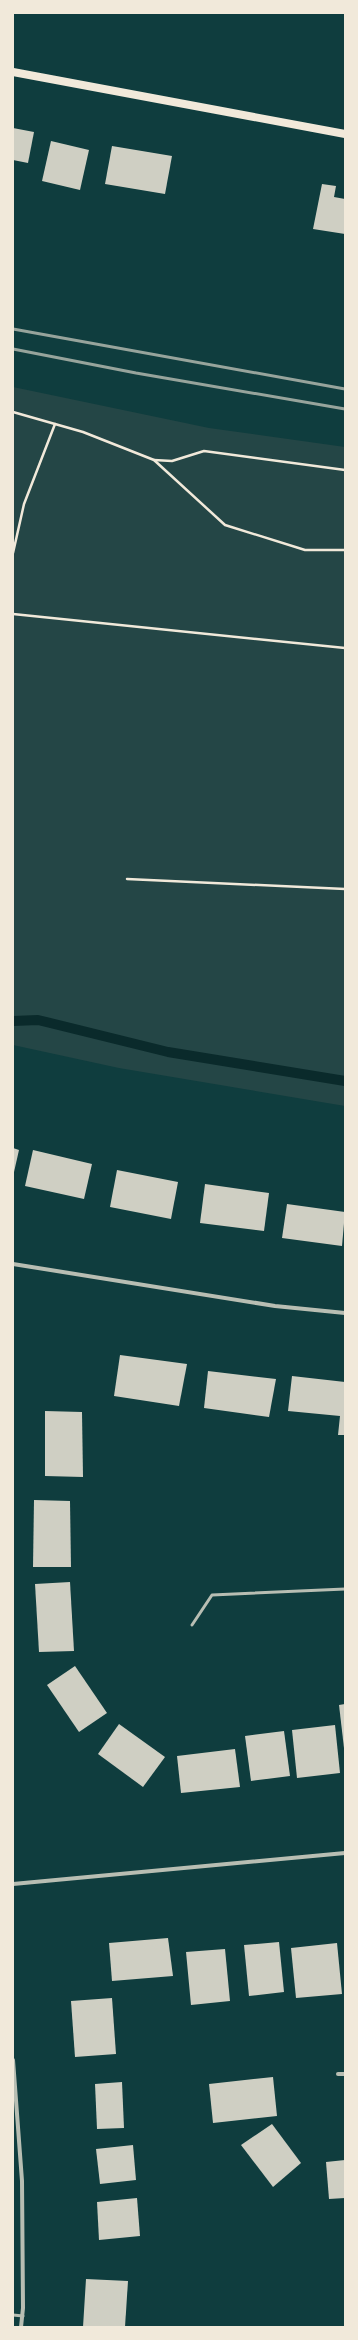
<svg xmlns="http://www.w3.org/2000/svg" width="358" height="2340" font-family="'Open Sans',sans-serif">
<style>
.green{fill:#244646}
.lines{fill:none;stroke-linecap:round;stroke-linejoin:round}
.stream{stroke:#0a2a2b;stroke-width:10}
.building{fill:#cfcfc3}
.path{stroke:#f1e9da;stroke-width:2.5}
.service{stroke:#b8beb3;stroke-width:3}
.minor{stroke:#b8beb3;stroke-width:4}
.secondary{stroke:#f1e9da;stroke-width:8}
.rail{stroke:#97a49c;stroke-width:3}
</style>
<rect width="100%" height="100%" fill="#0f3d3e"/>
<path class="green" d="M13,387L209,428L345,447V1106L119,1068L13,1045Z"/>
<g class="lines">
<path class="stream" d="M13,1021L38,1020L168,1052L345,1081"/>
</g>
<g class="building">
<path d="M13,128L34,132L28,163L13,160Z"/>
<path d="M51,141L89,150L80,190L42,181Z"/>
<path d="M112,146L172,156L165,194L105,184Z"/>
<path d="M322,184L336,186L334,197L345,199V234L313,229Z"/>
<path d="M13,1148L19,1150L14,1172H13Z"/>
<path d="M33,1150L92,1164L84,1199L25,1186Z"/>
<path d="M117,1170L178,1182L171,1219L110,1207Z"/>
<path d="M205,1184L269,1193L264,1231L200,1223Z"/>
<path d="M287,1204L345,1212L342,1246L282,1238Z"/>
<path d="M120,1355L187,1364L179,1406L114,1396Z"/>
<path d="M208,1371L276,1379L269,1417L204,1408Z"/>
<path d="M292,1376L345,1382V1435H338L340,1416L288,1411Z"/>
<path d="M45,1411L82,1412L83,1477L45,1476Z"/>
<path d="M34,1500L70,1501L71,1567H33Z"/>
<path d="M70,1582L74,1651L39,1652L35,1584Z"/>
<path d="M75,1666L107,1713L79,1732L47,1685Z"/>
<path d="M345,1704V1748H344L339,1705Z"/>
<path d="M119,1724L165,1757L143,1787L98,1754Z"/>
<path d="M335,1725L340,1773L297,1778L292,1730Z"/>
<path d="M284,1731L290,1776L251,1781L245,1736Z"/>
<path d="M235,1749L240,1787L181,1793L177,1756Z"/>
<path d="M168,1938L173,1976L112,1981L109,1943Z"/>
<path d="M279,1942L284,1992L249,1996L244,1945Z"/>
<path d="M337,1943L342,1994L296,1998L291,1948Z"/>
<path d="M225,1949L230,2001L191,2005L186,1952Z"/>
<path d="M112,1998L116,2054L75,2057L71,2001Z"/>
<path d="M273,2077L277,2116L213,2123L209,2084Z"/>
<path d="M122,2082L124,2128L97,2129L95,2084Z"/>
<path d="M272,2124L301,2163L273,2187L241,2145Z"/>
<path d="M133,2145L136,2180L100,2184L96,2149Z"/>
<path d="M345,2160V2198L329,2199L326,2162Z"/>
<path d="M137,2198L140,2236L99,2240L97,2202Z"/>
<path d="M86,2279L128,2281L125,2327H83Z"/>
</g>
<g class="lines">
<g class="path">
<path d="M13,412L83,432L154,460L225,525L305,550H345"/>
<path d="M154,460L172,461L204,451L345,470"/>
<path d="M13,553L24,504L55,424"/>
<path d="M13,614L345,648"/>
<path d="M127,879L345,889"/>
</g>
<g class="service">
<path d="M192,1625L212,1595L345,1589"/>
<path d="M13,2315L23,2316"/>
</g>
<g class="minor">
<path d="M13,1264L275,1306L345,1313"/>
<path d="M13,1884L345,1853"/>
<path d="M13,2060L22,2181L23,2308L21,2327"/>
<path d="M338,2074H345"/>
</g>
<path class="secondary" d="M13,72L345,134"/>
<g class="rail">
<path d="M13,329L345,389"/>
<path d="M13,349L136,373L345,409"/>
</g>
</g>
<rect width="358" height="2340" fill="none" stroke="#f1e9da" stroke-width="28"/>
</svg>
